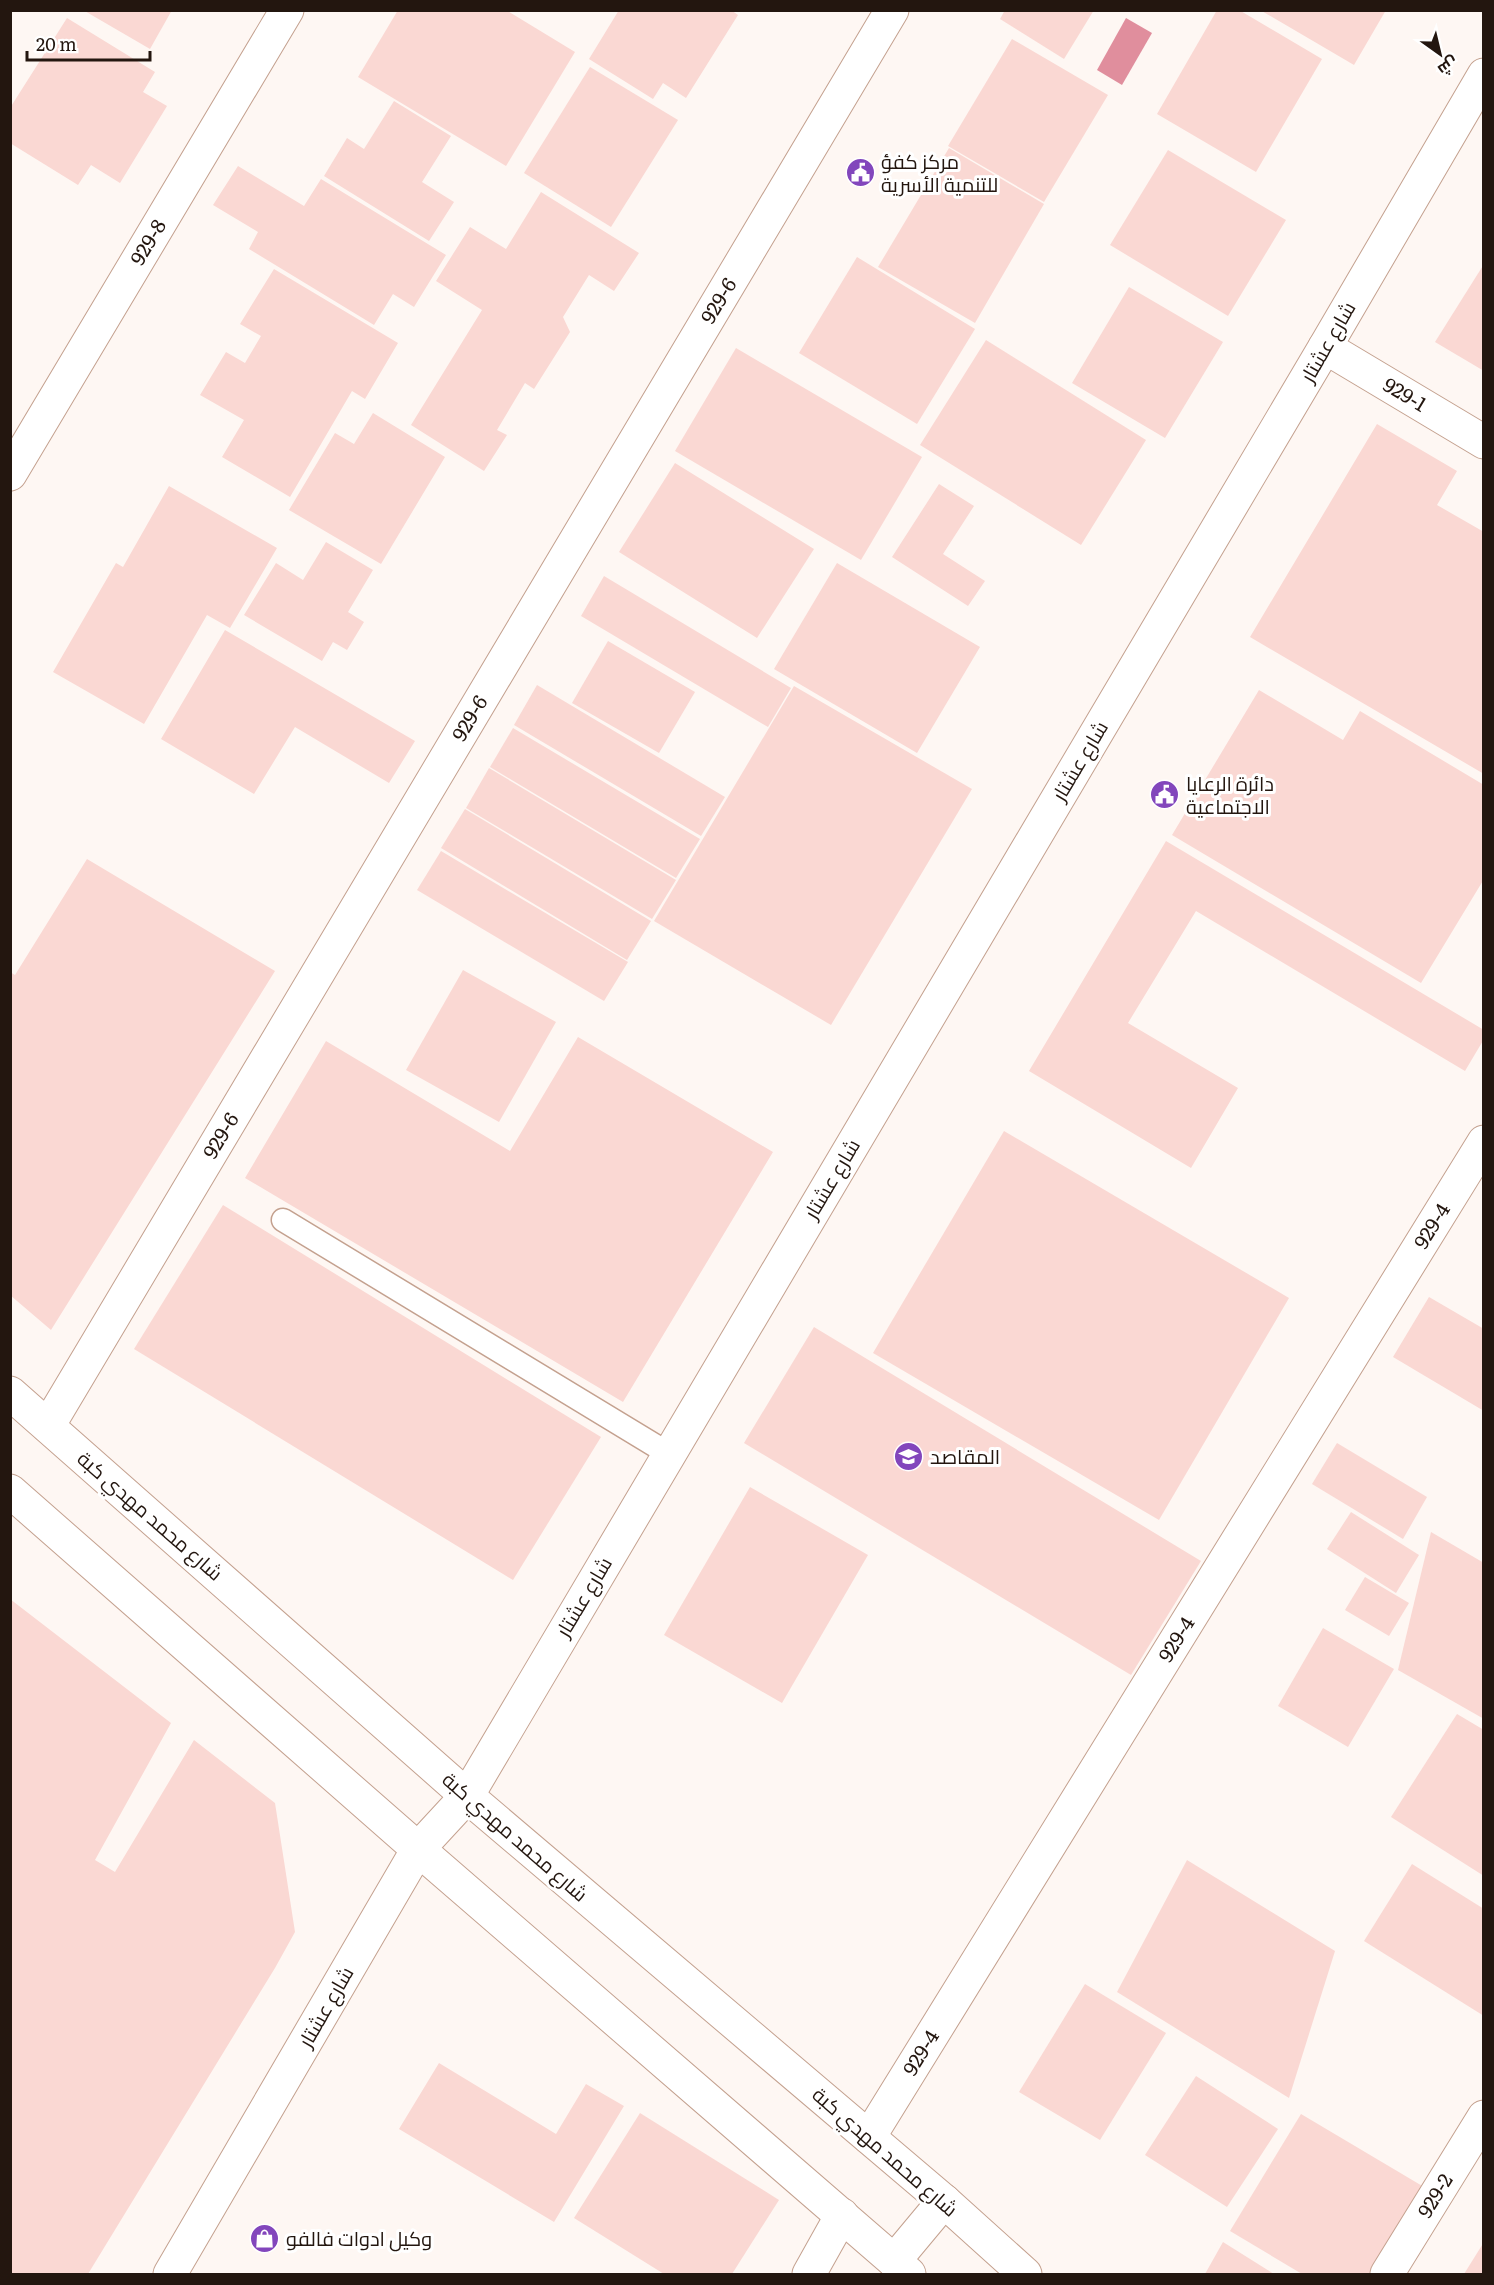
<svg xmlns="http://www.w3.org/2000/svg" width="1494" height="2285" font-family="Literata,Cairo,serif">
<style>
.water{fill:#e08e9d}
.building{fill:#fad8d3}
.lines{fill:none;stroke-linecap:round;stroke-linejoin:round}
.lane-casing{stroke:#c4a18f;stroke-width:25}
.street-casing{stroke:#c4a18f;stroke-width:35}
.secondary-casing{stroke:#c4a18f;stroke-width:35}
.lane{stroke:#fff;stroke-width:22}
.street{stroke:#fff;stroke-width:33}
.secondary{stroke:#fff;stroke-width:33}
.labels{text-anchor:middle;stroke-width:6;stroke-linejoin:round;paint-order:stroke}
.poi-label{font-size:20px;fill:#23160f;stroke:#fff;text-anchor:start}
.street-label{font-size:20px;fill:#23160f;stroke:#fff}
</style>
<rect width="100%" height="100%" fill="#fef7f3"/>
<path class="water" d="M1126,18L1152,33L1122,85L1097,70Z"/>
<g class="building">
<path d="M83,10H172L150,49Z"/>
<path d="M398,10H506L575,52L506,166L358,77Z"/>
<path d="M619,10H731L738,15L686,98L663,83L653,99L589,59Z"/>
<path d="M1005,10H1094L1064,59L1000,19Z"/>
<path d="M1217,10H1239L1322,59L1256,172L1157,114Z"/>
<path d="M1260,10H1386L1354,65Z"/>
<path d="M67,18L155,72L143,92L167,106L120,183L91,165L78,185L10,143V108Z"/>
<path d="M1012,39L1108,95L1044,202L948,146Z"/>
<path d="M590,67L678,120L611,227L524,173Z"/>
<path d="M394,101L451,136L422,182L454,202L429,241L324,176L347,138L364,149Z"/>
<path d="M949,148L1044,204L975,323L878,267Z"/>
<path d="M1168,150L1286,220L1228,316L1110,245Z"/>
<path d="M238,166L304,206L321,179L446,255L414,307L393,294L374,325L249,249L258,232L213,205Z"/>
<path d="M541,192L639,253L614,291L589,275L563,317L570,332L534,389L525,383L497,430L507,435L484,471L411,425L482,310L436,281L470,227L506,249Z"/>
<path d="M857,257L975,329L917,424L799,353Z"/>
<path d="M1484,264V371L1435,342Z"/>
<path d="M274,269L398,343L365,399L352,391L290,497L222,457L244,420L200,395L226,352L245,363L261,336L240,324Z"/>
<path d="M1129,287L1223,342L1165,438L1072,383Z"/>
<path d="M986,340L1146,440L1081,545L920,445Z"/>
<path d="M736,348L922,457L861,560L675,451Z"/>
<path d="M373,413L445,457L381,564L289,510L335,433L354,444Z"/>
<path d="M1377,424L1457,471L1437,505L1484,532V774L1250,637Z"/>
<path d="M675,463L814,549L757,638L619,552Z"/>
<path d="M939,484L974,506L943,554L985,581L968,606L892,557Z"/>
<path d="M169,486L277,548L230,628L207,615L144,724L53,672L116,563L123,567Z"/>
<path d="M326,542L373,570L348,612L364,622L347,650L333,642L322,661L244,615L276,563L303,580Z"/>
<path d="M837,563L980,647L917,753L774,669Z"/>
<path d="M604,576L791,688L768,727L581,616Z"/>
<path d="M225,630L415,741L389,783L295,727L254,794L161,739Z"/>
<path d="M608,641L695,692L659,753L572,703Z"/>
<path d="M537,685L725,797L701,836L514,725Z"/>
<path d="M794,686L972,789L831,1025L654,921Z"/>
<path d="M1259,690L1343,740L1360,711L1484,785V879L1421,983L1172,835Z"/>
<path d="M513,728L700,839L676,878L490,767Z"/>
<path d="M489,768L676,880L652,919L466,808Z"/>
<path d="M465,809L651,921L627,960L441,848Z"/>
<path d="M1166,841L1484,1030V1039L1465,1071L1196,911L1128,1023L1238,1088L1191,1168L1029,1071Z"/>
<path d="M441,851L628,962L604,1001L417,890Z"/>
<path d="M87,859L275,971L51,1330L10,1295V972L15,975Z"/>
<path d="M463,970L556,1022L499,1122L406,1070Z"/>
<path d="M578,1037L773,1152L623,1402L245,1178L326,1041L510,1151Z"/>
<path d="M1004,1131L1289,1298L1159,1520L873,1353Z"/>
<path d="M223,1205L601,1437L513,1580L134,1349Z"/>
<path d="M1429,1297L1484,1329V1411L1393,1357Z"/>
<path d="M814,1327L1201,1561L1131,1675L744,1443Z"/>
<path d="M1337,1443L1427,1497L1403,1539L1312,1484Z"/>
<path d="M750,1487L868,1555L782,1703L664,1635Z"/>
<path d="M1351,1512L1419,1555L1396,1593L1327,1549Z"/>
<path d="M1431,1532L1484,1563V1719L1398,1670Z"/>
<path d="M1365,1577L1409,1603L1389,1636L1345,1610Z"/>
<path d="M10,1599L171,1723L95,1860L115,1872L194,1740L275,1803L295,1932L275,1968L88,2274H10Z"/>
<path d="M1323,1628L1394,1669L1348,1747L1278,1706Z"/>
<path d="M1457,1714L1484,1730V1876L1391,1817Z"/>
<path d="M1187,1860L1335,1951L1289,2098L1117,1992Z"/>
<path d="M1412,1864L1484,1909V2016L1364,1941Z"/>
<path d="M1085,1984L1166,2033L1100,2140L1019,2092Z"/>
<path d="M439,2063L556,2134L586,2084L624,2106L554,2222L399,2129Z"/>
<path d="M1196,2076L1278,2129L1227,2207L1145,2155Z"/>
<path d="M640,2113L779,2200L732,2274H664L574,2218Z"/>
<path d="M1301,2114L1424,2187L1372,2274H1302L1230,2231Z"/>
<path d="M1223,2242L1274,2274H1205Z"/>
<path d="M1484,2242V2274H1464Z"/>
</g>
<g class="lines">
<defs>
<path id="lane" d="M283,1220L669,1454"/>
<g id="street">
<path id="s1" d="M1325,347L1484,442"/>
<path id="s2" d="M10,474L287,10"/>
<path id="s3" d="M48,1426L892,10"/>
<path id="s4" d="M869,2137L1484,1142"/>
<path d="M809,2274L842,2215"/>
<path id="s5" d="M1387,2274L1484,2117"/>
</g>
<g id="secondary">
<path d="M10,1393L467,1796L944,2201L1025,2274"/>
<path d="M10,1491L418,1849L909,2274"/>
<path d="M894,2261L944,2201"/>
<path d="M170,2274L418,1849L467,1796L1325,347L1484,75"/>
</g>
</defs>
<use href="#lane" class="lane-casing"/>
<use href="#street" class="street-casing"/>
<use href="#secondary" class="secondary-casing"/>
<use href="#lane" class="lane"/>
<use href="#street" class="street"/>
<use href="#secondary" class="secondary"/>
</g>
<defs>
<symbol id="civic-disc" viewBox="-11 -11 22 22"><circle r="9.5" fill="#8246bc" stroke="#fff"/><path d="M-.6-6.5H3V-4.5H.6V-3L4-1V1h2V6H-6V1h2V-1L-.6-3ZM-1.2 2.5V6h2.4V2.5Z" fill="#fff"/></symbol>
<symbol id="school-disc" viewBox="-11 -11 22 22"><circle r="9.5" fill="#8246bc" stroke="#fff"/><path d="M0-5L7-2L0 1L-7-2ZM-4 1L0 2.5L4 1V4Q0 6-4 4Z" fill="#fff"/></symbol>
<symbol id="shop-disc" viewBox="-11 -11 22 22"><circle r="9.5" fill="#8246bc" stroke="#fff"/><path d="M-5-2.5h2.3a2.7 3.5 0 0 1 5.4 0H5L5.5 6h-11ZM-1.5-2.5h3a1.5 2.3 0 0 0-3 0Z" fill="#fff"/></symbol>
</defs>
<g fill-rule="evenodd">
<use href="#civic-disc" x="844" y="156" width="33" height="33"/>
<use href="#civic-disc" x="1148" y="778" width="33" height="33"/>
<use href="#school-disc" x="892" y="1440" width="33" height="33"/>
<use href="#shop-disc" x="248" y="2222" width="33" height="33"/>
</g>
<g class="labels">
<g class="poi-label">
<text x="881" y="169">مركز كفؤ<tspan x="881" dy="23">للتنمية الأسرية</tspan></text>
<text x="1186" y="791">دائرة الرعايا<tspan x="1186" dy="23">الاجتماعية</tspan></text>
<text x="930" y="1464">المقاصد</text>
<text x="286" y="2246">وكيل ادوات فالفو</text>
</g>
<g class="street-label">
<text dy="7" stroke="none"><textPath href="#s2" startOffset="270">929-8</textPath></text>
<text dy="7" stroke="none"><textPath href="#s3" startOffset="1310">929-6</textPath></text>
<text transform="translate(1328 342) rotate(-60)" y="7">شارع عشتار</text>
<text dy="7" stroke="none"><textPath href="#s1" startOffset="93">929-1</textPath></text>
<text dy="7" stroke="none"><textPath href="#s3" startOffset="824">929-6</textPath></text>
<text transform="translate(1080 761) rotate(-59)" y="7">شارع عشتار</text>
<text dy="7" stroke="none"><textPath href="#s3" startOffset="338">929-6</textPath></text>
<text transform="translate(832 1179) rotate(-59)" y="7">شارع عشتار</text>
<text dy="7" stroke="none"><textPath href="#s4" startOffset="1071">929-4</textPath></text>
<text transform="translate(150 1516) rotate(41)" y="7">شارع محمد مهدي كبة</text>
<text transform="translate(584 1597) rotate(-59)" y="7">شارع عشتار</text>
<text dy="7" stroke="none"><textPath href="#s4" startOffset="585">929-4</textPath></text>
<text transform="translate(515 1837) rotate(41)" y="7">شارع محمد مهدي كبة</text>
<text transform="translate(326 2007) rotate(-60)" y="7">شارع عشتار</text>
<text dy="7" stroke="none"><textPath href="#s4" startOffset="99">929-4</textPath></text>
<text transform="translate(885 2152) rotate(41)" y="7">شارع محمد مهدي كبة</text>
<text dy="7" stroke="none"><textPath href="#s5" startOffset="92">929-2</textPath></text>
</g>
</g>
<rect width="1494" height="2285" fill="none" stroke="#23160f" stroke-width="24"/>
<g transform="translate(1440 54) rotate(146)" stroke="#ffffff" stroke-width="4.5" paint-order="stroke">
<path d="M0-4.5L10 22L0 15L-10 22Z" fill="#23160f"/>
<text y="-9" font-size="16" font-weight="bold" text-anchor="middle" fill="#23160f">ش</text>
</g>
<path d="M27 51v9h123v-9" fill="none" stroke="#23160f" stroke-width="3"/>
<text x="36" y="51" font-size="18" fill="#23160f" stroke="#ffffff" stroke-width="4.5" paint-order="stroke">20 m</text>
</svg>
